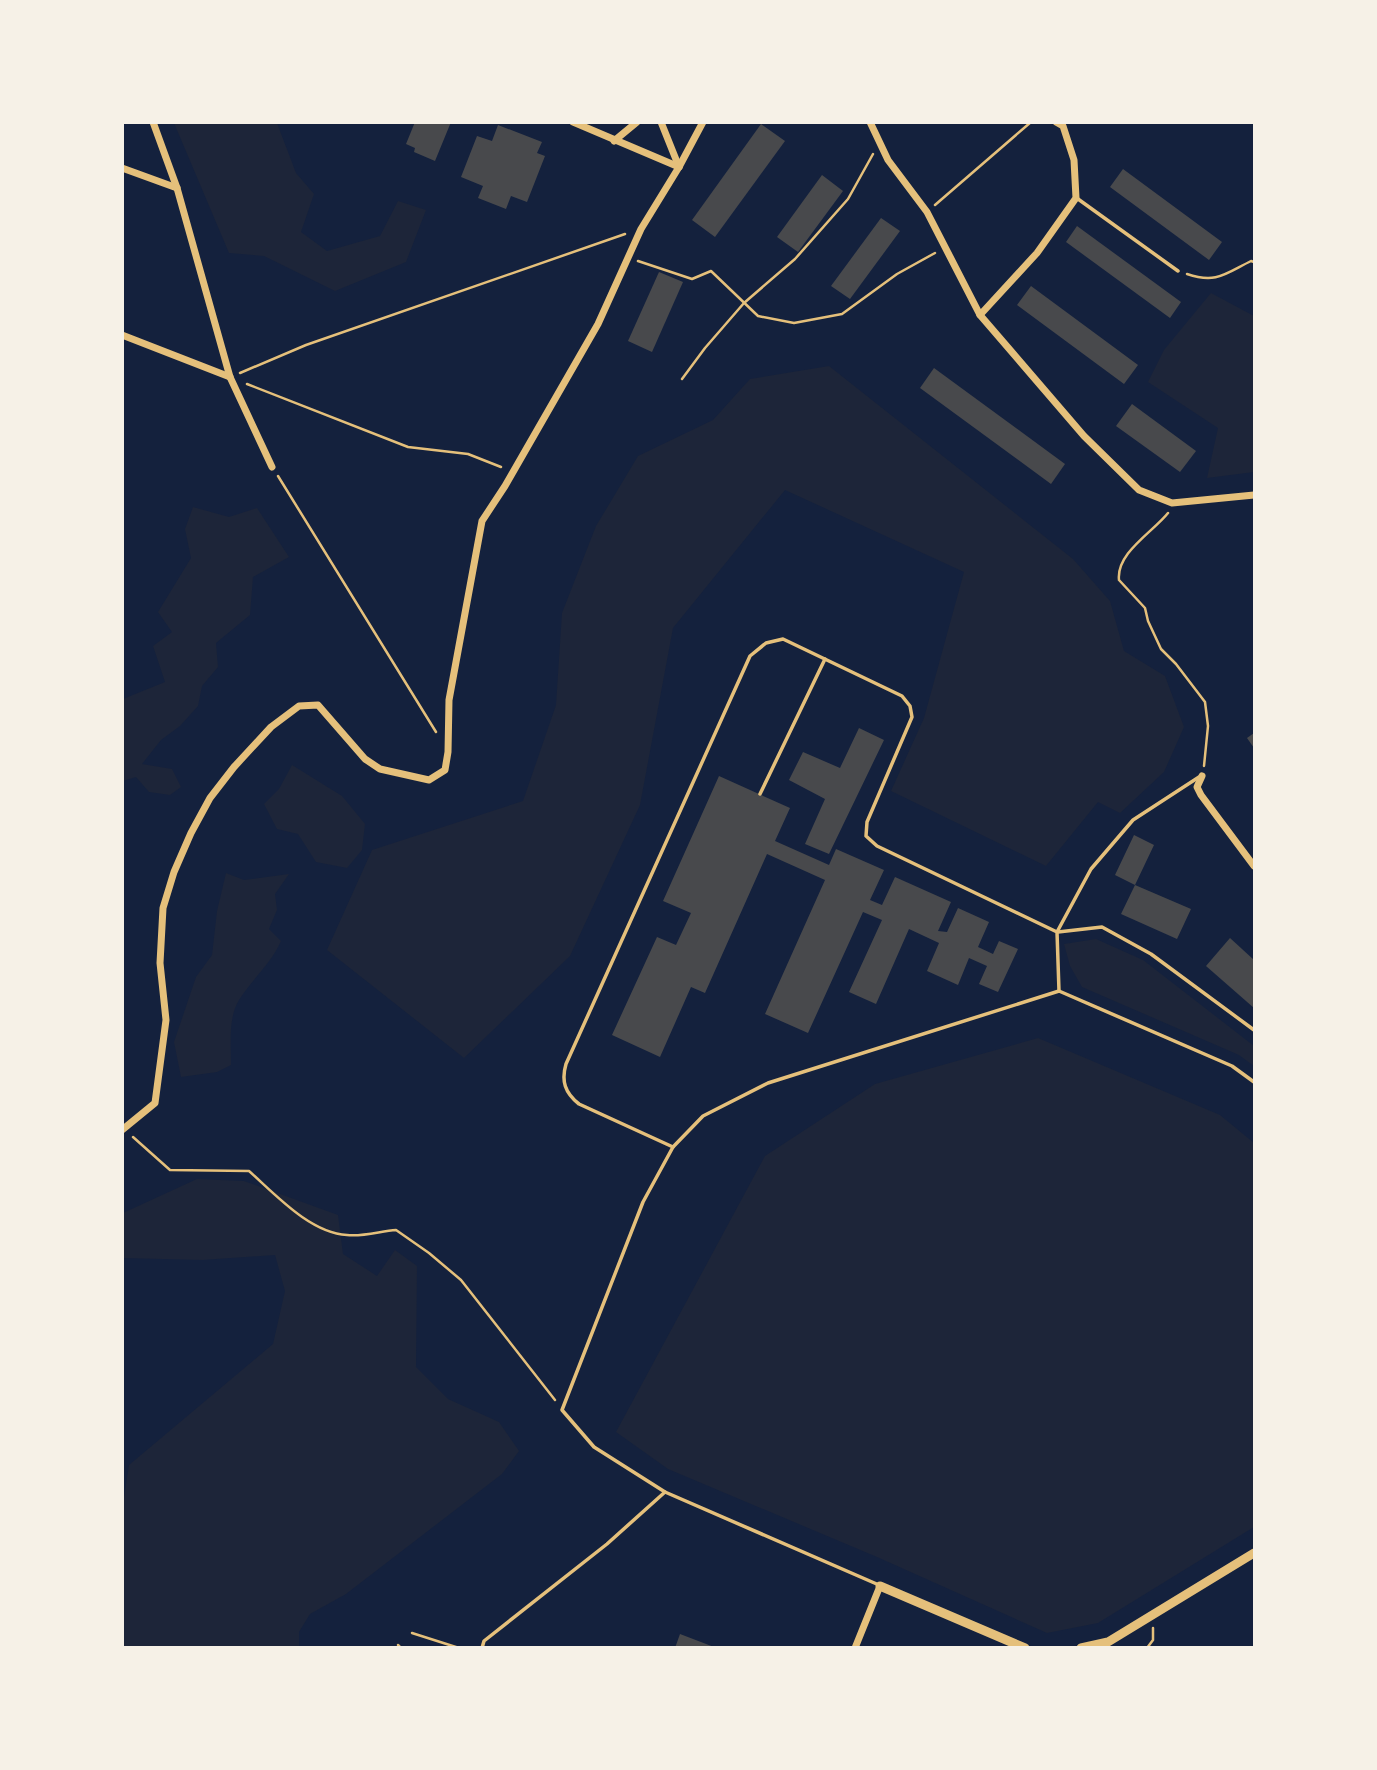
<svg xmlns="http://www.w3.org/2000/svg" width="1377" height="1770" font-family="Raleway,sans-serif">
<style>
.green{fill:#1d2539}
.building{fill:#48494c}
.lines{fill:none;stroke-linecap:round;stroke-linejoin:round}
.path{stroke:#e5c07b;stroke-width:2.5}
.service{stroke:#e5c07b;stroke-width:3.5}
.minor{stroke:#e5c07b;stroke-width:7}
.tertiary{stroke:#e5c07b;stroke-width:9}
</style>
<rect width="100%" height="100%" fill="#14213d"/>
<g class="green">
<path d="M174,123H277L296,173L314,194L301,232L327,251L380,236L398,201L426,210L406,262L335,291L264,256L229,253Z"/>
<path d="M1211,293L1254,316V472L1207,478L1218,428L1148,382L1164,350Z"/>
<path d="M829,366L1073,559L1110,601L1124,651L1165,676L1184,727L1164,772L1120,813L1098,802L1046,866L891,791L924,718L964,572L785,490L673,628L640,805L570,956L464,1058L327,950L372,850L523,801L556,705L562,613L596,526L638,456L713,420L750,379Z"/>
<path d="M193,507L229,517L257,508L289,557L253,577L250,615L216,643L218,667L202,686L198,706L180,726L161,740L142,764L172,769L181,787L170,795L149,792L136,777L123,781V699L165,682L153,646L172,632L158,612L191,558L185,529Z"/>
<path d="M292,765L342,796L365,824L362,850L347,868L316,862L298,834L277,829L264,804L279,789Z"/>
<path d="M226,873L244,880L289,874L275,894L277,910L269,929L281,941C271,964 252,979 239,1000C228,1018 231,1044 231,1065L217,1072L181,1077L174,1042L196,977L212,955L217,911Z"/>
<path d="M1096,939L1143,960L1254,1046V1066L1239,1055L1082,987L1070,966L1064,944Z"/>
<path d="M1038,1038L1220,1115L1254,1143V1527L1098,1623L1047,1633L877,1557L668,1469L616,1432L765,1156L875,1084Z"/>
<path d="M197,1179L244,1181L338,1215L343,1254L377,1276L395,1250L417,1266L416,1367L448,1399L499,1422L519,1451L502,1474L346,1594L310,1614L299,1632V1647H123L122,1510L129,1465L273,1344L285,1291L275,1255L202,1260L123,1258V1213Z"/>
</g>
<g class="building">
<path d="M415,122H451L435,161L414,152L415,148L406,144Z"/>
<path d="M761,124L785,141L715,237L692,220Z"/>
<path d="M498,125L542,142L537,153L545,156L527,202L511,196L506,209L478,198L483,186L461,177L477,136L492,141Z"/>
<path d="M1123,169L1222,242L1209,260L1110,187Z"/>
<path d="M822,175L843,191L798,252L777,237Z"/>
<path d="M881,218L900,231L850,299L831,286Z"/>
<path d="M1077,226L1181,302L1170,318L1066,242Z"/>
<path d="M659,272L683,282L652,352L628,341Z"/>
<path d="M1031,286L1138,365L1124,384L1017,305Z"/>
<path d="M934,368L1065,464L1051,484L920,388Z"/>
<path d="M1132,404L1196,451L1180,472L1116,426Z"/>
<path d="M859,728L884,740L829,854L805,844L825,799L789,780L803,752L840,768Z"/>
<path d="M1254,733V748L1247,738Z"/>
<path d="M719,776L790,808L775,841L829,865L836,849L884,870L870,900L882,905L895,877L951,902L938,931L947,932L958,908L989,922L978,947L993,954L999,941L1018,949L998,992L979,984L987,966L969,958L958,985L927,971L939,943L909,929L876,1004L849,992L882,920L863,912L808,1033L765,1014L825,880L767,854L705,993L691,987L660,1057L612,1035L657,937L676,945L691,913L663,901Z"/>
<path d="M1134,835L1154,845L1135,885L1191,909L1177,939L1121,914L1135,885L1115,875Z"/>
<path d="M1230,938L1254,960V1008L1206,966Z"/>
<path d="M680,1634L714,1647V1648H675Z"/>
</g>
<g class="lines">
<g class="path">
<path d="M935,205L1031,122"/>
<path d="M638,261L692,279L711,271L758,316L794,323L842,314L897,274L935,253"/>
<path d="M1187,274C1216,284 1225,274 1251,261L1254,262"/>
<path d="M240,373L306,345L625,234"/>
<path d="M682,379L705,348L744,303L795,259L848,199L873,154"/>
<path d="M247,384L408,447L468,454L501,467"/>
<path d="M278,476L436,732"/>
<path d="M1168,513C1153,532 1116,553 1119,580L1145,608L1148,621L1161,649L1176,664L1205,702L1208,726L1204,766"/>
<path d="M133,1137L170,1170L249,1171C275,1194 310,1233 347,1235C363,1237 381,1231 396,1230L429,1253L461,1280L555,1400"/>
<path d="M412,1633L459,1648"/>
<path d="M398,1645L401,1648"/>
<path d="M1147,1648L1153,1640V1628"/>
</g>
<g class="service">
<path d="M1078,199L1178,271"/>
<path d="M760,794L825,659"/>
<path d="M1057,932L1091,869L1133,820L1199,777"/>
<path d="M1058,932L1102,927L1151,954L1254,1030"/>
<path d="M673,1147L579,1104C565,1093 561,1081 566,1064L750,656L766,643L783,639L902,696L910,706L912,717L867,822L866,836L877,846L1057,932L1059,991"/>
<path d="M879,1585L665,1492L594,1447L562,1410L643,1202L673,1147L703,1116L768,1083L1059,991L1232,1066L1254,1082"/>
<path d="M482,1648L484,1641L607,1544L665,1492"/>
</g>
<g class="minor">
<path d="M153,122L177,188L230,377L272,467"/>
<path d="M573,122L679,167"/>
<path d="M661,122L679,167"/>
<path d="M870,122L888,160L927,212L980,315L1084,436L1139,490L1172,503L1254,495"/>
<path d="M614,141L637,122"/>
<path d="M122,168L177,188"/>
<path d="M980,315L1037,253L1076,198L1074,160L1063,126L1056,122"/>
<path d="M122,335L230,377"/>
<path d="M1202,776L1197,787L1201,795L1254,866"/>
<path d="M122,1130L155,1103L166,1020L160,963L163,908L174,872L191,833L210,798L234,767L271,727L299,706L318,705L365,759L380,769L429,780L445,770L448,752L449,700L482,521L505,486L598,324L641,229L679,167L703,122"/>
<path d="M855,1648L880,1586"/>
</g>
<g class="tertiary">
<path d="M880,1586L1025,1648"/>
<path d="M1081,1648L1108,1642L1254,1553"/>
</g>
</g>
<rect width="1377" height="1770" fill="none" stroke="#f6f1e7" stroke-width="248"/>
</svg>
